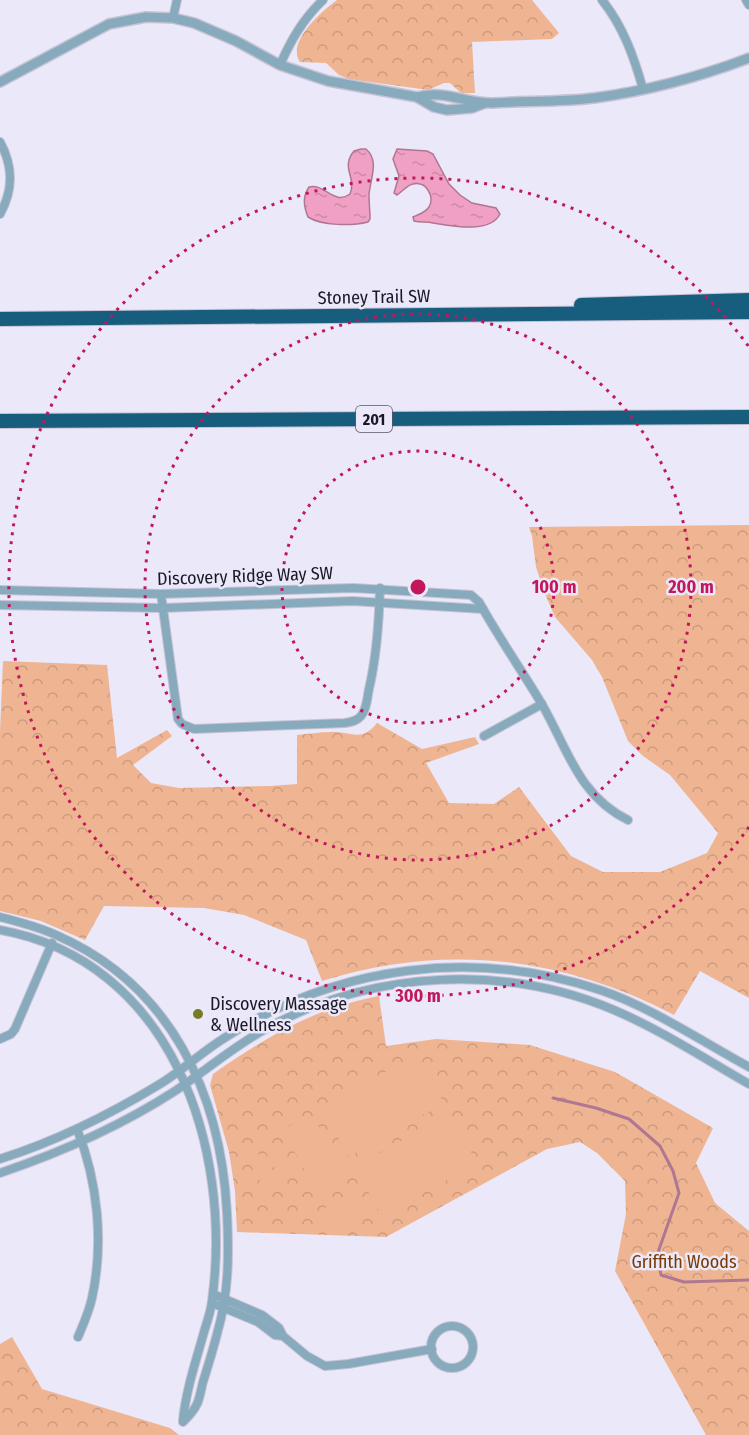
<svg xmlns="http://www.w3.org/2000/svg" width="749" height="1435" font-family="'Fira Sans Condensed',sans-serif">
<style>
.park{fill:url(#park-crowns)}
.garden{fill:#efb592}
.water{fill:url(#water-ripples);stroke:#b07793;stroke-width:1.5}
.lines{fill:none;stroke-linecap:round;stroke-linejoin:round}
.stream{stroke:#b07793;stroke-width:3}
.minor-casing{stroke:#c5c3d3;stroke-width:10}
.tertiary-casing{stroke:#c5c3d3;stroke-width:12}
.motorway-casing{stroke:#c5c3d3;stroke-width:16}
.minor{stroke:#88aabd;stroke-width:8}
.tertiary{stroke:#88aabd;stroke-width:9}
.motorway{stroke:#175d7d;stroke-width:14}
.ring{fill:none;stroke:#c2185b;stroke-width:3;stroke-dasharray:3 6}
.poi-dot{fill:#767b24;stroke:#eae8f9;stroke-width:2}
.labels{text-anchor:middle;stroke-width:5;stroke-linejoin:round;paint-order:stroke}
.shield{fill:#eae8f9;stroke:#595665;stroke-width:1.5}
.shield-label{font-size:16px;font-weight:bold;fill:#1b1826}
.street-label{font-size:18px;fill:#1b1826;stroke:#eae8f9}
.poi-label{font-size:18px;fill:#1b1826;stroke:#eae8f9;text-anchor:start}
.park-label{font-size:18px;fill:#793900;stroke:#eae8f9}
.centre{fill:#c2185b;stroke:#eae8f9;stroke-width:3}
.ring-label{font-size:18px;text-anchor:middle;font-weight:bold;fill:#c2185b;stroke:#eae8f9;stroke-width:5;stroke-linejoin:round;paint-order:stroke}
</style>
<defs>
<pattern id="park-crowns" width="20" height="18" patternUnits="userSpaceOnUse" patternTransform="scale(1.5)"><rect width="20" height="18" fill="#efb592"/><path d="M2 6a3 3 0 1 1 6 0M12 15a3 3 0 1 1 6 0" fill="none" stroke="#cc9b7e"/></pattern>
<pattern id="water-ripples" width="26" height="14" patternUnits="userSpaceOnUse" patternTransform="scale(1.5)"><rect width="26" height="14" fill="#f0a0c2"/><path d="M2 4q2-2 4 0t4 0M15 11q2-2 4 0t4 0" fill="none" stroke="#cd89a7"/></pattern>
</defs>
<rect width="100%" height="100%" fill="#eae8f9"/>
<g class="park">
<path d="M337,0H532L559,33L552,39L472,42L475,93H461L450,83H444L428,90L349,79L339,75L326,63L300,62C286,42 322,11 337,0Z"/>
<path d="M749,525V998L700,971L674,1015C561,956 444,943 322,981L306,940L244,915L204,908L104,906L85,940L41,921L0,911V731L3,661L107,665L117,758L167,730L172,736L133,765L151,783L179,788L270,786L297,784V735C308,734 320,732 331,732C351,731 361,743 377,723L422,749L475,737L479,744L426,763L449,803L494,804L519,787L571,856L603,872H660L707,853L718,833L670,775L643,756L628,741L602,677L592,660L555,617L545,594L536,567L532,536L529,527Z"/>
<path d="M379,996L386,1046L436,1039L530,1045L615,1072L713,1128L696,1163L715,1203L749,1231V1435H706L615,1271L626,1214L625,1181L597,1153L580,1142L547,1149L386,1237L237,1232L235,1191L229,1152L210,1085L213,1074C268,1036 312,1009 379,996Z"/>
<path d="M12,1337L42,1389L170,1428L179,1435H0V1344Z"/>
</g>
<g class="garden">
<path d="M417,1054L444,1103L349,1157L321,1108Z"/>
<path d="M450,1114L477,1163L382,1216L354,1167Z"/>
<path d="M308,1115L314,1118L345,1173L344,1180L322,1192L316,1191L284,1133L286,1128Z"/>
<path d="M278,1143L294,1172L281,1179L265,1151Z"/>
<path d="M261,1153L277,1181L264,1188L248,1160Z"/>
<path d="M326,1202H362V1225H325Z"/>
</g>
<g class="water">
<path d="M361,149H366C380,161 370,179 369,195C369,203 370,211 370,219L368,222C352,226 322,226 308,217C304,207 302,197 309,187C325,183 334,206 350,194C357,177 340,168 354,151Z"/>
<path d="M397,149L427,151L433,154L449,184L460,195L472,203L496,208L500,214C490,234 452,226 433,223C427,221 421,223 414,221L413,217C419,214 425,213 429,207C435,196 426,181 413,184C407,185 403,191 397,195L394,193L399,176L393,159Z"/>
</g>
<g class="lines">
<path class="stream" d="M553,1098L596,1108L629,1119L660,1146L673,1171L679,1193L657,1255L661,1275L684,1282L749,1280"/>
<defs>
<g id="minor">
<path d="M602,0C623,26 634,57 643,89"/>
<path d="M746,0L749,5"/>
<path d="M173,18L177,0"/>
<path d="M280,65C291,40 303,19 323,0"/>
<path d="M0,142C13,166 14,189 0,214"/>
<path d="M0,590L161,594L353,588L471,595L479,602C498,636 520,668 540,701C567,746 577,795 628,820"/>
<path d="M161,594L178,719L182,724L194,729L345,723C351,722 357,721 361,716C367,709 367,698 369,689C377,655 379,623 380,588"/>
<path d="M0,605L163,608L352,601L483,609"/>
<path d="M484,736L542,704"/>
<path d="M0,917C19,922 39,927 56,935C171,985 221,1094 227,1213C229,1256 229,1293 217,1334C213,1350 208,1366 203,1382C201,1389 200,1398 197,1404C194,1411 188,1417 183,1422"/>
<path d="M0,930C172,961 233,1147 212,1301C211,1311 207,1322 204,1332C196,1361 186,1390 183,1420"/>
<path d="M0,1039L11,1034L15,1029L52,943"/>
<path d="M77,1129C98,1182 104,1243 92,1298C89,1312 83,1325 78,1337"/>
<path d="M0,1159C57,1141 109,1115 160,1084C183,1070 203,1051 226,1037C338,965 474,948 600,990C649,1006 703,1042 749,1067"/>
<path d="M0,1173C62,1152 121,1126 175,1091C207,1070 235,1045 269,1027C374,970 505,964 614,1010C661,1030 705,1059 749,1084"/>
<path d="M213,1294L262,1315L279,1328L283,1336L307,1356L325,1366L348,1364L432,1349"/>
<path d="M212,1303L258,1322L275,1335L283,1336"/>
<circle cx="452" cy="1347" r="21"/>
</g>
<g id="tertiary">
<path d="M0,82L109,24L146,17L173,18L194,23L236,41L280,65L328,81L417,97L434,107L447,110L472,108L485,103"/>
<path d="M417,97C444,89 467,104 493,103C527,101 561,102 594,98C647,91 699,77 749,58"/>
</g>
<g id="motorway">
<path d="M581,305L749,300"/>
<path d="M0,319L749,312"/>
<path d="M0,421L749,417"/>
</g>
</defs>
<use href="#minor" class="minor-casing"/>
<use href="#tertiary" class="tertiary-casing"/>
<use href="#motorway" class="motorway-casing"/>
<use href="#minor" class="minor"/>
<use href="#tertiary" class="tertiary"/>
<use href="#motorway" class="motorway"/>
</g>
<g class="ring">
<circle cx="418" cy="587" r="136"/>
<circle cx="418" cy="587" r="273"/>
<path d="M749 827A409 409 0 1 1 749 347"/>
</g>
<circle class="poi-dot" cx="198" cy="1014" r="6"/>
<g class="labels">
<rect class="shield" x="356" y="406" width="36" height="26" rx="4.5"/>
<g class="shield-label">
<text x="374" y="425">201</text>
</g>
<g class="street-label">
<text transform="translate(374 297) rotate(-1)" y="6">Stoney Trail SW</text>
<text transform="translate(245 576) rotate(-2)" y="6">Discovery Ridge Way SW</text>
</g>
<g class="poi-label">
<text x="210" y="1010">Discovery Massage<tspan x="210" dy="21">&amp; Wellness</tspan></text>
</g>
<g class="park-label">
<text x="684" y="1268">Griffith Woods</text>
</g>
</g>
<circle cx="418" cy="587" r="9" class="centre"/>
<g class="ring-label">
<text x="554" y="593">100 m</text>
<text x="691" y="593">200 m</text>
<text x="418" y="1002">300 m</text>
</g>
</svg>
